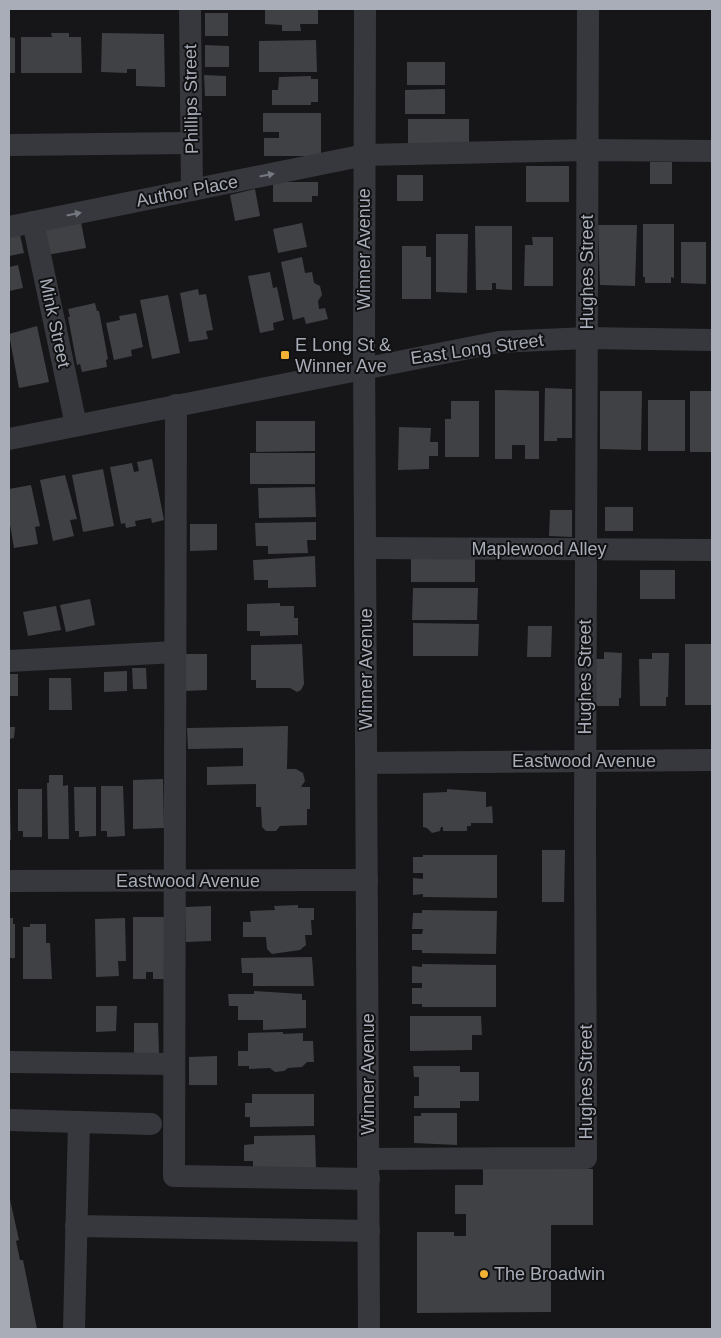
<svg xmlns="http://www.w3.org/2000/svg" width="721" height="1338" font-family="Arial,sans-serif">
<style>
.building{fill:#404145}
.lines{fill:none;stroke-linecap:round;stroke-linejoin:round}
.minor{stroke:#37383d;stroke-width:22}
.oneway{fill:#757881}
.poi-dot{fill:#f2b134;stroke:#111113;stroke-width:2}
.labels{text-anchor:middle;stroke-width:4;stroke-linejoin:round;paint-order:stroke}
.street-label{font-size:18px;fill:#a8adb8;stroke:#111113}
.poi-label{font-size:18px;fill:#a8adb8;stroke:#111113;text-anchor:start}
</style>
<rect width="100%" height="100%" fill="#161618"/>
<g class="building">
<path d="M265,9H318V24H300L301,31H282V25L265,24Z"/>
<rect x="205" y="13" width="23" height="23"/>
<path d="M51,33H69V37H81L82,73H21V37H52Z"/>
<path d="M102,33L164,34L165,87L136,86V69H127V73L101,72Z"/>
<path d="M9,37L15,38V73H9Z"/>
<path d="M316,40L317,72H259V41Z"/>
<path d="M205,45L229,46V67H205Z"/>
<rect x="407" y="62" width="38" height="23"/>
<path d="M204,75L226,76V96H205Z"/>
<path d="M311,76V79H318V102H311V105H272V90H278L279,77Z"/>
<path d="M445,89V114H405V90Z"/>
<path d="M263,113H321V156H264V138H279V132H263Z"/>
<rect x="408" y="119" width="61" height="32"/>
<rect x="650" y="162" width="22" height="22"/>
<rect x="526" y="166" width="43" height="36"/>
<rect x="397" y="175" width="26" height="26"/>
<path d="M273,182H318V196H312V202H273Z"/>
<path d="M255,189L260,216L235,221L230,195Z"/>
<path d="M81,222L86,248L47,255L42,230Z"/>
<path d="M302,223L307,247L278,253L273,229Z"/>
<path d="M643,224H674V278L671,277V283H645V277H643Z"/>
<path d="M598,225H637L635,286L600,285Z"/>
<path d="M475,226H512V290L496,289V283H492V290H476Z"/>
<path d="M436,234H468L467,293L436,292Z"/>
<path d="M20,235L24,253L9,256V237Z"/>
<path d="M532,237H553V286H524L525,245H533Z"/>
<path d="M681,242H706V284L681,283Z"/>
<path d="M402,246H426V257H431V299H402Z"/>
<path d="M302,257L305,273L312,272L314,283L320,286L322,295L318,301L319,309L325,308L328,319L306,324L304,317L293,320L281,262Z"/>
<path d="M18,265L23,288L9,291V267Z"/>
<path d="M270,272L273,288L277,287L284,320L273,323L274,330L260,333L248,276Z"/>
<path d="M198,289L199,295L206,294L213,330L206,331L208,339L189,342L180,293Z"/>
<path d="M168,295L180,353L152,359L140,300Z"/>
<path d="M95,303L97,311H99L108,359L106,360L107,367L82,372L80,364L77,365L68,317H70L68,309Z"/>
<path d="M136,313L143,347L131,350L132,356L114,360L106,323L120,320L119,316Z"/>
<path d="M37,326L49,382L19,388L9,334Z"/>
<path d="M545,388L572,389V438H557V441H544Z"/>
<path d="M495,390L539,391V459H525V445H512V459H495Z"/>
<path d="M600,391H642L641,450L600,449Z"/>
<rect x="690" y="391" width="22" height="61"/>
<rect x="648" y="400" width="37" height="51"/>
<path d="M451,401H479V457H445V419H451Z"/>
<path d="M256,421H315V451L256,452Z"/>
<path d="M399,427L431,428L430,442H438V456H429V469L398,470Z"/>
<rect x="250" y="453" width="65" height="31"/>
<path d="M152,459L164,520L152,523L151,518L135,521L136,526L126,528L125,523L121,524L110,467L132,463L134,472L139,471L137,462Z"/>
<path d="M103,469L114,526L83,532L72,475Z"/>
<path d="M65,475L77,519L70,520L74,536L53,541L40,480Z"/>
<path d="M31,485L40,526L35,527L38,544L14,548L9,519V489Z"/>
<path d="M315,487L316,517L259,518L258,488Z"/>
<rect x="605" y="507" width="28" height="24"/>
<path d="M550,510H572V537L549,536Z"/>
<path d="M316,522V540H307L308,553L268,554V546H256L255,523Z"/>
<path d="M190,524H217V550L190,551Z"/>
<rect x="411" y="549" width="64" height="33"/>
<path d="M315,556L316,587L268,588V580H254L253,560Z"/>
<rect x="640" y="570" width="35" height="29"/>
<path d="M413,588H478L477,620H412Z"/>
<path d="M90,599L95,625L66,632L60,605Z"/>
<path d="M280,603V606H294V618H298V635L260,636V631H247V604Z"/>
<path d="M56,606L61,630L28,636L23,612Z"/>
<path d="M413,623L479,624L478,656H413Z"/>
<path d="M528,626H552L551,657H527Z"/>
<path d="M302,644L304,684L301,690L297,692L290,688H256V680H251V645Z"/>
<rect x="685" y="644" width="27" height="61"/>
<path d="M604,652L622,653L621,698H619V706H594L593,659H604Z"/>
<path d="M652,653H669L668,697H666V706H640L639,659H652Z"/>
<path d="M185,654H207V690L185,691Z"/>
<path d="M132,668H146L147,689H133Z"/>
<path d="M127,671V691L104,692V672Z"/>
<rect x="9" y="674" width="9" height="22"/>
<path d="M49,678H71L72,710H49Z"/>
<path d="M288,726L287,769H296L303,773L305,781L301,787H310V809H307V825L280,826L276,831H266L262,827L261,807H256V784L207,785V767L243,766V748L188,749L187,728Z"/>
<path d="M9,727H15L14,738L9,739Z"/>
<path d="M49,775H63V786L68,785L69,839H48L47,783H49Z"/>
<path d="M163,779L164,828L133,829V780Z"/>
<path d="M101,786H123L125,836L107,837V831H101Z"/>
<path d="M74,787H96V836L79,837V831H75Z"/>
<path d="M18,789H42V837H23V831H18Z"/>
<path d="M447,789L486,792V807L492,806L493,823H471V826H467V831H443V827H441L440,831L432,833L427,828L423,827V793L447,792Z"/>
<path d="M9,793H10L11,840H9Z"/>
<path d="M542,850H565L564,902H542Z"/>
<path d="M423,855H497V898L423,897V894L413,895V878L423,879V873H413V857H423Z"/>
<path d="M298,905V908H314V920H311L312,935H305L306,945L300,950L272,954L267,949L266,937H243V922H251L250,911L275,910L274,906Z"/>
<path d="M211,906V941L186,942L185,907Z"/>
<path d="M422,910L497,911L496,954L422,953V950H412V934H422L423,929H412L413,913H422Z"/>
<path d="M133,917H164L165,979H153V972H146V979H133Z"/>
<path d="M9,918H13V924H15V958H9Z"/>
<path d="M125,918L126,961H118L119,976L96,977L95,919Z"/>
<path d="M30,924H46V943H50L52,979H23V927H30Z"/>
<path d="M312,957L314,986H253V973H242L241,958Z"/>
<path d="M422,964L496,965V1007H422V1004H412V988H422V983H412V966L422,967Z"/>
<path d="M254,991L302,994V1000H306V1028L263,1030V1020H238V1006H229L228,994H254Z"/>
<path d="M96,1006H117L116,1031L96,1032Z"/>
<path d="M410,1016H481L482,1035H472V1050L410,1051Z"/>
<path d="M134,1023H158L159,1053H134Z"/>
<path d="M283,1032V1034L303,1033V1041H313L314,1062H307L302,1067L288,1068L284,1071L275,1072L270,1068L249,1069V1066H238V1051H248V1033Z"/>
<path d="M217,1056V1085H189V1057Z"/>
<path d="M413,1066H460V1072H479V1101H460V1108H414V1096H419V1077H414Z"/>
<path d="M252,1094H314V1126L250,1127V1117H245V1103H252Z"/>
<path d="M421,1113H457V1145L414,1143V1116H421Z"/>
<path d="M315,1135L316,1169H253V1161H244V1145L254,1144V1136Z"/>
<path d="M483,1169H593V1225H551V1312L417,1313V1232H454V1236H466V1214H455V1185H483Z"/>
<path d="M9,1195L19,1240L16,1241L20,1260H23L37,1329H9Z"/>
</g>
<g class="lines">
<g class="minor">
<path d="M190,9L192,190"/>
<path d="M365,9L364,348L369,1329"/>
<path d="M9,145L191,143"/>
<path d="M33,222L76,425"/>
<path d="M9,227L365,155L588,150L712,151"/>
<path d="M176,405L174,1176L369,1179"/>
<path d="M9,439L499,342L587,338L712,340"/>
<path d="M365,548L712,550"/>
<path d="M9,661L175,652"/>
<path d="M366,763L712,760"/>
<path d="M9,881L367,880"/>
<path d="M9,1062L174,1064"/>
<path d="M9,1120L79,1122L74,1329"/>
<path d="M79,1122L151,1124"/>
<path d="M368,1159L586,1158L585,832L588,9"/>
<path d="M76,1226L369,1231"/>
</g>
</g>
<defs><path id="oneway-solid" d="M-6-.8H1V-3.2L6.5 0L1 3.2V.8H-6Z" transform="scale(1.25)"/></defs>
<g class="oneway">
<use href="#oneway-solid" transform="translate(267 175) rotate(-11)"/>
<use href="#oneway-solid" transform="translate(74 214) rotate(-11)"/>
</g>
<g class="poi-dot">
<rect x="280" y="350" width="10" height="10" rx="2.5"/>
<circle cx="484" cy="1274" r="5"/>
</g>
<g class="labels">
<g class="street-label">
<text transform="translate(191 99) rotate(-91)" y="6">Phillips Street</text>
<text transform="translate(187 191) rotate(-11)" y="6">Author Place</text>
<text transform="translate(364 249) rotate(-90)" y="6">Winner Avenue</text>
<text transform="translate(587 272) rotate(-90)" y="6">Hughes Street</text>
<text transform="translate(55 323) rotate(78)" y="6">Mink Street</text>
<text transform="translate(477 349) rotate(-8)" y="6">East Long Street</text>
<text x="539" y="555">Maplewood Alley</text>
<text transform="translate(366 669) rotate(-90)" y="6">Winner Avenue</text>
<text transform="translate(585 677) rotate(-90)" y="6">Hughes Street</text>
<text x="584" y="767">Eastwood Avenue</text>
<text x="188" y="887">Eastwood Avenue</text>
<text transform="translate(368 1074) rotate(-90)" y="6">Winner Avenue</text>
<text transform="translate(586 1082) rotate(-90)" y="6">Hughes Street</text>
</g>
<g class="poi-label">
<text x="295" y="351">E Long St &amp;<tspan x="295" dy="21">Winner Ave</tspan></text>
<text x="494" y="1280">The Broadwin</text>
</g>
</g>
<rect width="721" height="1338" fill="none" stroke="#a8adb8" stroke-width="20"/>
</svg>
